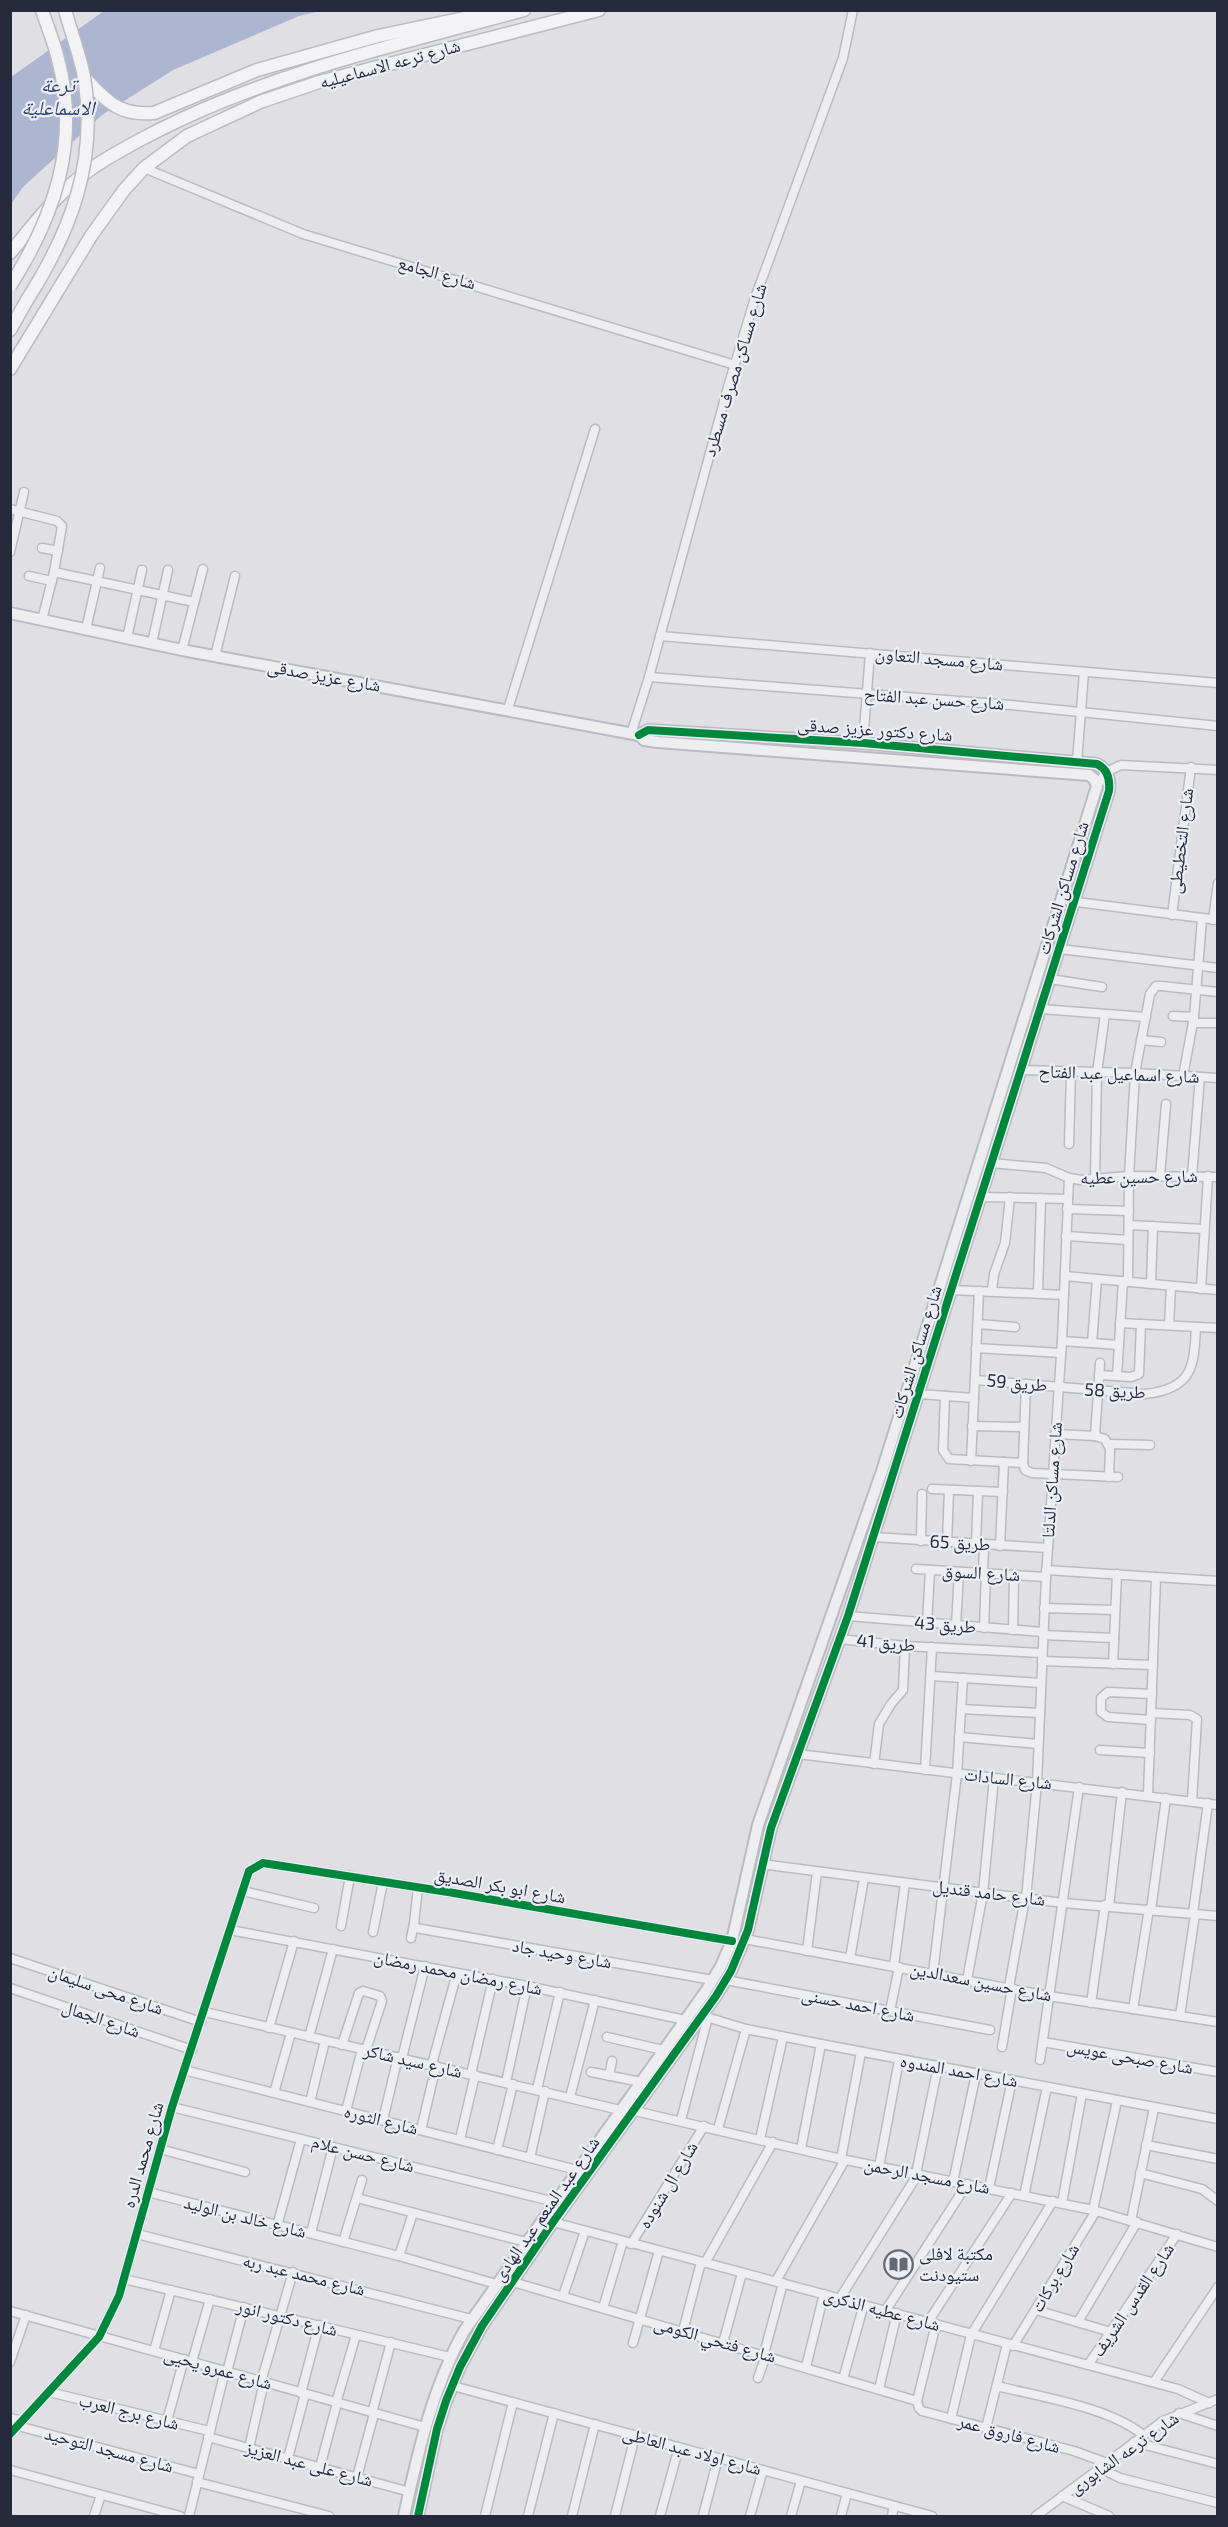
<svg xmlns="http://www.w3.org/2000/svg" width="1228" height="2527" font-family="'Exo 2','Noto Naskh Arabic',sans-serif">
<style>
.water{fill:#acb6d0}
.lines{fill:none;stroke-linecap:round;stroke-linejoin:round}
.minor-casing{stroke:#babbc0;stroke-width:11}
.tertiary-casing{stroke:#babbc0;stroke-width:14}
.primary-casing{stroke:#bbbcc2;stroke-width:15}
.minor{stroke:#eeeef1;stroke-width:8}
.tertiary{stroke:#eeeef1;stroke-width:10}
.primary{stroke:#f3f3f5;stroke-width:12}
.primary-bridge-casing{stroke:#bbbcc2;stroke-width:15;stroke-linecap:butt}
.primary-bridge{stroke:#f3f3f5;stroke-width:12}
.cycleway-casing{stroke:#eceef5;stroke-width:11}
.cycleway{stroke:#00873e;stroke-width:8}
.labels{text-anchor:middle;stroke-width:4.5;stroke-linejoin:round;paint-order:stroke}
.street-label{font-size:18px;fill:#262a3d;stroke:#eceef5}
.poi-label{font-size:18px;fill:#262a3d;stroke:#eceef5;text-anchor:start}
.water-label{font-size:20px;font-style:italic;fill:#2f4172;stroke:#eceef5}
</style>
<rect width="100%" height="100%" fill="#dfdfe4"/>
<path class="water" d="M104,11H320L299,16L173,70L102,115L23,187L11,204V77Z"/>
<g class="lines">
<defs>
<g id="minor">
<path d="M144,168L303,234L735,365"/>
<path d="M10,509L57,521L62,526L54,572L42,620"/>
<path d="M42,548L58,551"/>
<path d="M10,552L24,492"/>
<path d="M54,572L194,602"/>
<path d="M29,576L52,581"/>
<path d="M86,629L100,568"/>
<path d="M660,636L1218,683"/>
<path d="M127,638L142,570"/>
<path d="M152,643L168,570"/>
<path d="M182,650L203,569"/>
<path d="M215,656L235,576"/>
<path d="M649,677L1011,705L1218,726"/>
<path d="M508,709L595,429"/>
<path d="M631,734L649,677L728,387L755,298L843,58L853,10"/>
<path d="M863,743L870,653"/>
<path d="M1077,762L1084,672"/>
<path d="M1097,786L1106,772L1121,765L1218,770"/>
<path d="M1069,901L1218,920"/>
<path d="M1172,915L1191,767"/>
<path d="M1213,920L1218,883"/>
<path d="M1060,949L1218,968"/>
<path d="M1050,979L1102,987"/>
<path d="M1041,1009L1146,1017"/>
<path d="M1173,1016L1194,1017"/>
<path d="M1193,1023H1218"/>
<path d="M1141,1040L1161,1042"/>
<path d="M1021,1070L1135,1073L1218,1078"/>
<path d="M1183,1076L1194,1017L1202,919"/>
<path d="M1069,1144L1071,1073"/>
<path d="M992,1163L1046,1168L1069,1178L1081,1180L1129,1176L1218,1177"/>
<path d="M1160,1176L1166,1104"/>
<path d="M1192,1176L1200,1077"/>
<path d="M1095,1178L1097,1073L1105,1014"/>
<path d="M981,1197L1068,1199"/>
<path d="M1067,1209L1129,1211"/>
<path d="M1129,1225L1204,1229"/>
<path d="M1066,1236L1128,1240"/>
<path d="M1065,1276L1218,1290"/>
<path d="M1128,1282L1129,1176L1135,1073L1150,994L1156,986H1161L1218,992"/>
<path d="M1151,1284L1153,1226"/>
<path d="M1201,1289L1208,1176"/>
<path d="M952,1290L1064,1295"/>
<path d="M992,1291L994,1274L1005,1243L1010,1197"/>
<path d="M1038,1293L1041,1198"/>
<path d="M1120,1323L1218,1328"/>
<path d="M978,1324L1015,1327"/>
<path d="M1169,1325L1171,1286"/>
<path d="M1062,1341L1119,1345"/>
<path d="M1092,1343L1097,1279"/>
<path d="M976,1348L1061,1353"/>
<path d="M1099,1375L1131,1377L1139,1374L1141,1324"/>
<path d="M1117,1376L1123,1281"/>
<path d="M975,1380L1145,1394C1192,1389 1194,1368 1196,1327"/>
<path d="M1026,1384L1023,1463L1025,1470L1032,1473L1118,1477"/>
<path d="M919,1394L974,1398"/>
<path d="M945,1396L943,1450L949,1459L1023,1463"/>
<path d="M972,1426L1024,1427"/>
<path d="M1055,1434L1095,1436L1105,1439L1110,1449L1109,1477"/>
<path d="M1095,1436L1100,1363"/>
<path d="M1108,1444L1150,1445"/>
<path d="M971,1461L979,1291"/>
<path d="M932,1489L1003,1492"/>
<path d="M873,1537L1048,1548"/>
<path d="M921,1541L922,1494"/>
<path d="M947,1543L949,1490"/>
<path d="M976,1544L978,1491"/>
<path d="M1000,1546L1004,1462"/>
<path d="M916,1569L1046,1577"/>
<path d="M1046,1570L1218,1581"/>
<path d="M983,1573L984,1545"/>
<path d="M1044,1608L1115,1610"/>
<path d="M848,1616L1043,1632"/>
<path d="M927,1624L930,1570"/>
<path d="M956,1626L959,1572"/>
<path d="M984,1628L986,1573"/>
<path d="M1013,1630L1014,1575"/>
<path d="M1043,1635L1114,1638"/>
<path d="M839,1639L905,1646L1042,1653"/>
<path d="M1042,1661L1153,1665"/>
<path d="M1113,1664L1117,1574"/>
<path d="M931,1676L1041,1683"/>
<path d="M961,1709L1040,1713"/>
<path d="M1151,1713L1190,1715L1197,1719L1192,1801"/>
<path d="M1151,1720L1108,1717L1101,1712V1698L1108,1692L1152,1694"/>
<path d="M959,1737L1038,1744"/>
<path d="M1100,1750L1150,1753"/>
<path d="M798,1754L1218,1805"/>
<path d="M874,1764L879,1724L891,1704L903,1690L905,1646"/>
<path d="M925,1770L932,1647"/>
<path d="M1148,1795L1156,1577"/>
<path d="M761,1864L1063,1903L1218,1916"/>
<path d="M418,1887L414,1924L416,1928L713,1980"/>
<path d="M243,1891L314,1908"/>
<path d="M1026,1898L1037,1783L1046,1577L1062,1341L1069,1178"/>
<path d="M1109,1906L1122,1792"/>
<path d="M1151,1910L1166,1798"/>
<path d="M1193,1913L1208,1803"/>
<path d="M341,1926L350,1876"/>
<path d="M230,1930L527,1986L685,2020"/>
<path d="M373,1932L383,1882"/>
<path d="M411,1938L414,1924"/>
<path d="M745,1939L1049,1996L1218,2022"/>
<path d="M807,1951L817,1872"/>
<path d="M10,1958L201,2022"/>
<path d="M850,1958L864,1878"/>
<path d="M894,1966L905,1883"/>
<path d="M933,1973L957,1774L963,1678"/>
<path d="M726,1980L990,2030"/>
<path d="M967,1980L983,1893L994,1778"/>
<path d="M1009,1987L1025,1898"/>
<path d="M10,1988L192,2050"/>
<path d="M1091,2003L1105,1905"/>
<path d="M1133,2009L1149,1909"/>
<path d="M890,2011L899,1967"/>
<path d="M205,2012L620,2110"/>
<path d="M703,2016L746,2029L821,2044L1218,2119"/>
<path d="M1180,2016L1195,1914"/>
<path d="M269,2028L294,1941"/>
<path d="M309,2037L333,1949"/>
<path d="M607,2037L663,2050"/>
<path d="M1043,2042L1218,2072"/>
<path d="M342,2045L359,1993L363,1991L380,1996L382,2001L366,2050"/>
<path d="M1002,2047L1012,1988"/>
<path d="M402,2058L425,1966"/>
<path d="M1040,2060L1079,1787"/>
<path d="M432,2064L457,1973"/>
<path d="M184,2070L577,2170"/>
<path d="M591,2072L641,2082"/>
<path d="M471,2074L493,1979"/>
<path d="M609,2076L612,2061"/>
<path d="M506,2082L527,1986"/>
<path d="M537,2089L560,1992"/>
<path d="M274,2093L291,2033"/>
<path d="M570,2097L595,2000"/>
<path d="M310,2102L325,2041"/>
<path d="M172,2107L555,2202"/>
<path d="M346,2111L362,2049"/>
<path d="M635,2111L841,2159L1093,2210L1218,2247"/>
<path d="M383,2120L398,2057"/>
<path d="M681,2120L708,2017"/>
<path d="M718,2129L746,2029"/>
<path d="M421,2130L436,2066"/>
<path d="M460,2139L475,2075"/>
<path d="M760,2139L783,2037"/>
<path d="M1146,2145L1218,2159"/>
<path d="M160,2149L245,2172"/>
<path d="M801,2149L821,2044"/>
<path d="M497,2150L513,2084"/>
<path d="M530,2158L545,2091"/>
<path d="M841,2159L861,2052"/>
<path d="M879,2167L899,2060"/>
<path d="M1140,2173L1202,2189L1218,2201"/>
<path d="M916,2174L938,2066"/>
<path d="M953,2182L976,2074"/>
<path d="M989,2188L1012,2080"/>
<path d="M148,2192L399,2256L496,2284"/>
<path d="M1024,2196L1047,2087"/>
<path d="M357,2198L526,2242"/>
<path d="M1062,2203L1082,2094"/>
<path d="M1093,2210L1117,2101"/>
<path d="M1131,2221L1154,2108"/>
<path d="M553,2222L1178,2389L1209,2403"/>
<path d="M277,2226L301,2139"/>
<path d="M311,2233L333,2147"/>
<path d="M137,2234L471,2319"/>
<path d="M343,2242L362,2180"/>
<path d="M631,2244L704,2126"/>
<path d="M399,2256L413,2213"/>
<path d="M705,2263L773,2142"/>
<path d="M124,2279L450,2357"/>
<path d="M776,2281L845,2160"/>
<path d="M513,2282L917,2401"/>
<path d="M563,2296L585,2231"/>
<path d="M840,2298L918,2174"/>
<path d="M603,2308L623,2241"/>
<path d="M886,2310L967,2184"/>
<path d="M1036,2310L1111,2332"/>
<path d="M10,2311L425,2427"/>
<path d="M928,2322L1012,2193"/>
<path d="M1078,2322L1137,2222"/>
<path d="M683,2331L701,2262"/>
<path d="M633,2343L659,2251"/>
<path d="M723,2343L742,2273"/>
<path d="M1013,2346L1096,2211"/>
<path d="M154,2351L171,2290"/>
<path d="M764,2354L783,2283"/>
<path d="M10,2362L26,2315"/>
<path d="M192,2362L210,2299"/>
<path d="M1088,2365L1177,2234"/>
<path d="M806,2367L824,2294"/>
<path d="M227,2372L244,2307"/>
<path d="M758,2378L766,2355"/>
<path d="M843,2379L864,2304"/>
<path d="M261,2382L293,2272"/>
<path d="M1154,2382L1218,2287"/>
<path d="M453,2386L932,2516"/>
<path d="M997,2386C1040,2397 1109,2407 1143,2435"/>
<path d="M879,2389L897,2313"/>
<path d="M49,2392L209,2431"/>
<path d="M301,2393L319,2325"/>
<path d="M917,2401L919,2408L922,2411L1074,2451L1107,2463"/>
<path d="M917,2401L936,2324"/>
<path d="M336,2403L356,2335"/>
<path d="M372,2413L391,2342"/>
<path d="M1179,2413L1218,2426"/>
<path d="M10,2418L23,2421"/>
<path d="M951,2419L971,2335L1053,2201"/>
<path d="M167,2421L184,2359"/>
<path d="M18,2426L199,2474"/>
<path d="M986,2428L1007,2344"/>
<path d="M10,2434L99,2337L119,2296L172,2107L249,1871L263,1863L448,1892L732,1941"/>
<path d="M208,2437L410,2492"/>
<path d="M1134,2442L1218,2464"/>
<path d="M249,2448L264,2382"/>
<path d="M288,2458L305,2394"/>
<path d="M320,2467L337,2403"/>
<path d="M1100,2468L1120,2478L1218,2503"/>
<path d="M10,2470L180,2516"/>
<path d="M357,2477L374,2414"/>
<path d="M197,2482L329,2516"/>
<path d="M1062,2496L1109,2516"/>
<path d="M94,2516L101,2495"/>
<path d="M189,2516L225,2371"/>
<path d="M485,2516L513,2402"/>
<path d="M528,2516L554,2413"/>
<path d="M572,2516L595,2424"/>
<path d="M615,2516L635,2436"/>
<path d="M660,2516L679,2447"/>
<path d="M703,2516L718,2458"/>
<path d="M750,2516L763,2470"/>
<path d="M791,2516L801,2481"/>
<path d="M841,2516L847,2493"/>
<path d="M892,2516L894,2506"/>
<path d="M1036,2516L1163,2421L1218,2399"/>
</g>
<g id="tertiary">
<path d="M10,613L182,650L639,735"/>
<path d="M404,2516C418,2452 432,2389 464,2331L706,1991L721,1966L732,1941L758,1825L882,1471L1097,786L1094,779L1089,775L658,742L644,740L639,735"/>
<path d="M418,2516L437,2429L446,2401L460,2367L482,2326L553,2222L716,1996L731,1971L748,1930L771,1828L848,1616L1109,791C1110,780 1108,769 1097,764L863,743L648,730L639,735"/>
</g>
<g id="primary">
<path d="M84,77C106,101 119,116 154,113L257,70L378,36L488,13"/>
<path d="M10,253C34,224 57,193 88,171C110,155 134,143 159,130C274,72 400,44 524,10"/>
<path d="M10,330L27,300"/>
<path d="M10,369L91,236L124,190L144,168L187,136L260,102L319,82L599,10"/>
</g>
</defs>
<use href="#minor" class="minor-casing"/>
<use href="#tertiary" class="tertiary-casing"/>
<use href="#primary" class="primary-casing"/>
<use href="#minor" class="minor"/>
<use href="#tertiary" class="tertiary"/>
<use href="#primary" class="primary"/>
<defs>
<g id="primary-bridge">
<path d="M10,286C55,216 80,142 58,59C54,42 47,26 42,10"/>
<path d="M27,300C71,231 98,161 84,77C80,55 71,32 65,10"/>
</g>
</defs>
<use href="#primary-bridge" class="primary-bridge-casing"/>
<use href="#primary-bridge" class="primary-bridge"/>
<defs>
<g id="cycleway">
<path d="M10,2434L99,2337L119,2296L172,2107L249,1871L263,1863L448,1892L732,1941"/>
<path d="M418,2516L437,2429L446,2401L460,2367L482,2326L553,2222L716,1996L731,1971L748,1930L771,1828L848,1616L1109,791C1110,780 1108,769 1097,764L863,743L648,730L639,735"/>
</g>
</defs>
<use href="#cycleway" class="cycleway-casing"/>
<use href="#cycleway" class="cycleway"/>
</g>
<defs>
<symbol id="library-ring" viewBox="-11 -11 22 22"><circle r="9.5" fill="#eceef5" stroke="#676977" stroke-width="1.5"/><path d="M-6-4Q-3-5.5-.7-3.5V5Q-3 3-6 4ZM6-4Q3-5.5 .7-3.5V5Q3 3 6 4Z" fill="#676977"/></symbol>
</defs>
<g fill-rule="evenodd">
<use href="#library-ring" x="882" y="2248" width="33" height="33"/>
</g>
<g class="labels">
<g class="street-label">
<text transform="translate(390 64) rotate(-15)" y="6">شارع ترعه الاسماعيليه</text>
<text transform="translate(437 273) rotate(16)" y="6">شارع الجامع</text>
<text transform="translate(735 370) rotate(-73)" y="6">شارع مساكن مصرف مسطرد</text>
<text transform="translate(939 659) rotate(5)" y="6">شارع مسجد التعاون</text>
<text transform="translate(324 676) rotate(10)" y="6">شارع عزيز صدقى</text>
<text transform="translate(934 699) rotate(4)" y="6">شارع حسن عبد الفتاح</text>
<text transform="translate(875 730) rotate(4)" y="6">شارع دكتور عزيز صدقى</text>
<text transform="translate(1181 841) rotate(-83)" y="6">شارع التخطيطى</text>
<text transform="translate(1063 888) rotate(-73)" y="6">شارع مساكن الشركات</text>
<text transform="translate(1119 1074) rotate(2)" y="6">شارع اسماعيل عبد الفتاح</text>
<text transform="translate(1139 1177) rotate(-1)" y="6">شارع حسين عطيه</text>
<text transform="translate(916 1352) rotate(-73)" y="6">شارع مساكن الشركات</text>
<text transform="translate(1017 1383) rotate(5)" y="6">طريق 59</text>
<text transform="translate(1115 1391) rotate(3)" y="6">طريق 58</text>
<text transform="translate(1052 1480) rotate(-86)" y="6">شارع مساكن الدلتا</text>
<text transform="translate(960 1543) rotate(3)" y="6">طريق 65</text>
<text transform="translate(981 1573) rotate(3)" y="6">شارع السوق</text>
<text transform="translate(945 1625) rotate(4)" y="6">طريق 43</text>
<text transform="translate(886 1643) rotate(5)" y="6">طريق 41</text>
<text transform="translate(1008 1779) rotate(6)" y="6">شارع السادات</text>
<text transform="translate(500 1886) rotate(10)" y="6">شارع ابو بكر الصديق</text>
<text transform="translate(989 1893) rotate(7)" y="6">شارع حامد قنديل</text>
<text transform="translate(562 1954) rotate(10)" y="6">شارع وحيد جاد</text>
<text transform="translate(458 1973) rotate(11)" y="6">شارع رمضان محمد رمضان</text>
<text transform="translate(981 1982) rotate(11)" y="6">شارع حسين سعدالدين</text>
<text transform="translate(106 1990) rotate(19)" y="6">شارع محى سليمان</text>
<text transform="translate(858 2005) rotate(11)" y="6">شارع احمد حسنى</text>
<text transform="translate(101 2019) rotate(19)" y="6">شارع الجمال</text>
<text transform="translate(1130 2057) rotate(10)" y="6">شارع صبحى عويس</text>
<text transform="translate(413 2061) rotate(13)" y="6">شارع سيد شاكر</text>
<text transform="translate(959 2071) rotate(10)" y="6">شارع احمد المندوه</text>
<text transform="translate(381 2120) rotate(14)" y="6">شارع الثوره</text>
<text transform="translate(363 2154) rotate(14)" y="6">شارع حسن علام</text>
<text transform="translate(143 2155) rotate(-74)" y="6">شارع محمد الدره</text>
<text transform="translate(927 2176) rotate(11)" y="6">شارع مسجد الرحمن</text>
<text transform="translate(668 2185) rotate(-59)" y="6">شارع ال شنوده</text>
<text transform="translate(546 2209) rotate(-55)" y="6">شارع عبد المنعم عبد الهادى</text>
<text transform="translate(245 2217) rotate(14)" y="6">شارع خالد بن الوليد</text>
<text transform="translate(304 2275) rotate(14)" y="6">شارع محمد عبد ربه</text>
<text transform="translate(1055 2278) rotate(-59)" y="6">شارع بركات</text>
<text transform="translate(1133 2300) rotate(-56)" y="6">شارع القدس الشريف</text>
<text transform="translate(882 2310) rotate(15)" y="6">شارع عطيه الذكرى</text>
<text transform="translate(287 2318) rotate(14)" y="6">شارع دكتور انور</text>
<text transform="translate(715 2340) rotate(16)" y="6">شارع فتحي الكومى</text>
<text transform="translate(218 2369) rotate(16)" y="6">شارع عمرو يحيى</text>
<text transform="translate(129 2412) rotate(14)" y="6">شارع برج العرب</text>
<text transform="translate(1009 2434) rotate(15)" y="6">شارع فاروق عمر</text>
<text transform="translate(109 2450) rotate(15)" y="6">شارع مسجد التوحيد</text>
<text transform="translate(692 2451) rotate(15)" y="6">شارع اولاد عبد العاطى</text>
<text transform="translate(1124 2453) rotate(-35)" y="6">شارع ترعه الشابورى</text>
<text transform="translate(309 2464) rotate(15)" y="6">شارع على عبد العزيز</text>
</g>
<g class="poi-label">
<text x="919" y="2260">مكتبة لافلى<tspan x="919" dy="21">ستيودنت</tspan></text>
</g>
<g class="water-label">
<text x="58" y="92">ترعة<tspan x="58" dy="23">الاسماعلية</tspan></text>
</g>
</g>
<rect width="1228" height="2527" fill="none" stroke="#262a3d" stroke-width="24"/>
</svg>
